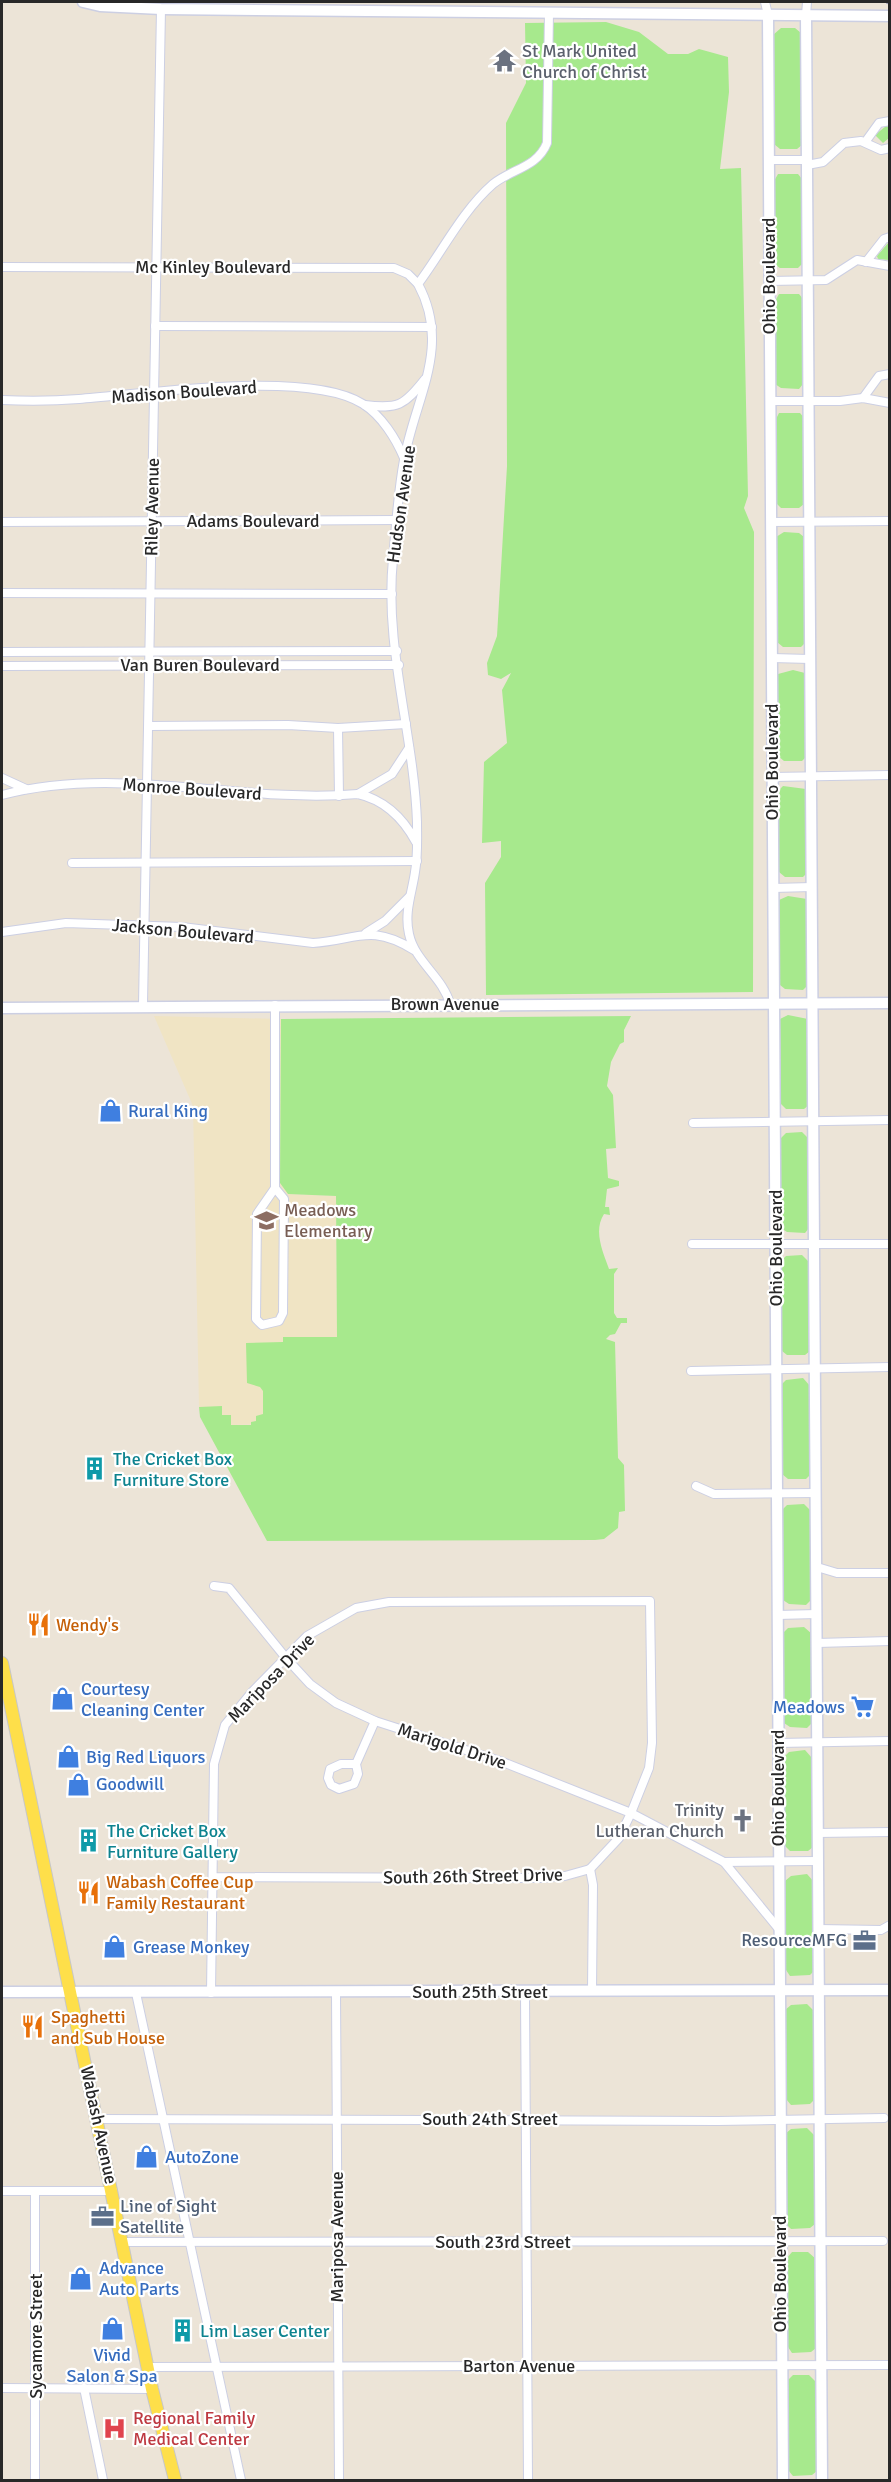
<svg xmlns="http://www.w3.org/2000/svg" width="891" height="2482" font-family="Signika,sans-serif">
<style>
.education{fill:#f0e4c4}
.green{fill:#a7e98d}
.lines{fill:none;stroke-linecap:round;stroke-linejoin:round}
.street-casing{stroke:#cccfe3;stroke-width:10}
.secondary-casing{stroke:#cccfe3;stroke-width:13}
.primary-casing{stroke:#c7c7c7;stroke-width:14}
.street{stroke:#fff;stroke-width:8}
.secondary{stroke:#fff;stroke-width:10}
.primary{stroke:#fedf4a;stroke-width:12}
.rail-casing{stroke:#9a9cb4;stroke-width:4.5}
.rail{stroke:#fff;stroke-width:2;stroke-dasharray:7;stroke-linecap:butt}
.labels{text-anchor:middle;stroke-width:4.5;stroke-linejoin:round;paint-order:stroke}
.worship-label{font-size:18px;fill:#5b616d;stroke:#fff;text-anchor:start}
.street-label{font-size:18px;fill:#282828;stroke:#fff}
.shop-label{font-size:18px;fill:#366cbe;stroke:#fff;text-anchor:start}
.education-label{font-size:18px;fill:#785e54;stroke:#fff;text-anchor:start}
.culture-label{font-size:18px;fill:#0d838f;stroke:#fff;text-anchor:start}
.food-label{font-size:18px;fill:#c56008;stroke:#fff;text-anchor:start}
.service-label{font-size:18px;fill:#4e5e75;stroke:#fff;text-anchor:end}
.health-label{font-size:18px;fill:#be3a42;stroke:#fff;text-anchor:start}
</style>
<rect width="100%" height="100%" fill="#ece4d7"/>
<g class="education">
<path d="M154,1016L281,1019L280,1183L288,1194L336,1196L337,1336L359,1423L231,1425L222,1415V1407H199L193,1106Z"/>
<path d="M889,1997L890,2353H889L888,1999Z"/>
</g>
<g class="green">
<path d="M606,22L639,32L668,54H688L699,49L728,57L729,92L720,169L741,168L748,496L744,508L754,532L753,992L486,995L485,883L501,857V841L482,843L484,762L507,743L502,690L511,673L501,679L488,675L487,663L497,636L507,466L506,123L526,83L525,23Z"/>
<path d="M781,28H795L801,33L802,145L797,149H780L774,144L773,35Z"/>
<path d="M886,126L889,127V138L883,143L875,135Z"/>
<path d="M778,174H798L802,179V264L798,268H780L774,264V181Z"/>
<path d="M889,242V260L878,259L877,256Z"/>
<path d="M779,294H799L803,299V384L799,389L781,388L775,384V301Z"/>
<path d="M779,413H800L804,418V504L799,508H781L776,503L775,421Z"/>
<path d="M784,532L799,533L804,537L805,643L801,647H783L777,642L776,537Z"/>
<path d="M793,670L805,673L806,757L802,761H784L778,756V674Z"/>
<path d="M783,786L806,789L807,873L803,877H785L779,872V790Z"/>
<path d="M788,896L807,899L808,985L803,990L785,989L780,985L779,900Z"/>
<path d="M788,1015L808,1019L809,1105L804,1109H786L781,1104L780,1019Z"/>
<path d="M631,1016L624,1030V1042L620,1044L611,1062L607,1086L613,1095L616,1148L606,1149L608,1178L619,1181V1186L607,1189L605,1207H609L610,1215L604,1214C593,1231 603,1252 609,1269L618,1268L614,1274V1313L617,1318H627V1323H621L615,1334L610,1335L606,1339L615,1342L618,1458L624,1465L625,1511L619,1512L618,1528L604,1539L595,1540L267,1541L200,1417L199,1407L222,1406V1415H231V1425H251V1422L256,1421V1416L263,1414V1391L260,1387L247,1383L246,1343L283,1342V1337H337L336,1196L288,1194L280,1183L281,1019Z"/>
<path d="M802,1132L809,1139V1228L805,1233L787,1232L781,1228V1138L786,1133Z"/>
<path d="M802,1255L809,1262L810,1351L805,1355H787L782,1351L781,1261L786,1256Z"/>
<path d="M803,1378L810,1386V1475L806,1479H788L782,1474L781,1385L786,1380Z"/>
<path d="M804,1504L811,1511V1600L806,1605L789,1604L783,1600L782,1510L787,1505Z"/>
<path d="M804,1627L812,1634V1723L807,1728L790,1727L784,1723L783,1633L788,1628Z"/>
<path d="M805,1750L812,1758L813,1847L808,1851H790L785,1846L784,1757L789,1752Z"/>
<path d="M807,1874L814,1882V1971L810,1975L790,1976L786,1970L785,1881L791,1876Z"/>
<path d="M807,2004L814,2011V2100L810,2104L791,2105L786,2099L785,2010L791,2005Z"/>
<path d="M807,2128L814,2135L815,2224L810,2228L791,2229L786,2224L785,2134L791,2129Z"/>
<path d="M792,2252H808L816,2259V2348L811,2352L792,2353L788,2347L787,2258Z"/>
<path d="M793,2375H809L816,2382L817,2471L812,2475L793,2476L788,2470L787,2381Z"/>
</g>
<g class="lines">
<defs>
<g id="street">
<path d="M765,2L768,15"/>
<path d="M806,15L807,2"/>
<path d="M866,141L879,123L890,121"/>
<path d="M768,160H807"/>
<path d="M807,165L823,162L844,143L861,141L881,150L890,148"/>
<path d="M866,262L884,239L890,237"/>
<path d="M2,267L394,268L408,274L418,284"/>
<path d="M769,281L826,280L857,260L890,266"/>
<path d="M155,326L432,327"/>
<path d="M863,398L879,376L890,374"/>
<path d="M2,400C27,401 53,401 79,399C145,394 309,369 363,404C382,416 396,439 404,458"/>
<path d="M770,401H840L863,398L890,403"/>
<path d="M365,405C398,409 404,406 425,379"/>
<path d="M2,522L397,520"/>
<path d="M771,522L890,521"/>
<path d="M2,593L392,594"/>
<path d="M2,652L397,651"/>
<path d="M772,658L810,659"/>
<path d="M2,666L399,665"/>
<path d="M149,726L288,725L338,728L406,724"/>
<path d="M338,728L339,796"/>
<path d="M772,777L890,775"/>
<path d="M2,778L26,789"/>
<path d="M358,794L392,774L409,748"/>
<path d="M2,795C119,764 239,804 358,794C385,800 403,818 416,842"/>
<path d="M72,863L417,861"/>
<path d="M773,888L812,887"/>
<path d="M2,932L66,923L182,927L313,943C357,940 370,923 414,950"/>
<path d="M366,933L385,921L409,897"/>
<path d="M450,1004C443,977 415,962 409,934C404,912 412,893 415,872C418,855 417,838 417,822C414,735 384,647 393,559C396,526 398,492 404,460C415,398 452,347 418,284C442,252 462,211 493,184C511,169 537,168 547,143L549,12"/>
<path d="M143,1005L161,9"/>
<path d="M275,1005V1188L257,1214L256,1319L262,1325L279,1321L283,1313L284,1199L275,1188"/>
<path d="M693,1123L890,1120"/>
<path d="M692,1244H890"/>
<path d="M691,1371L890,1367"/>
<path d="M696,1486L714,1494L816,1493"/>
<path d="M817,1567L837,1573H890"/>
<path d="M214,1586L229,1588L286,1658L310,1684L336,1703L375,1721L500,1761L631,1813L724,1862L778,1928"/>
<path d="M777,1615L817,1614"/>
<path d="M817,1643L890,1641"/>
<path d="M778,1743L890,1741"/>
<path d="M356,1764L358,1774L354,1784L339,1789L331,1785L328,1778L330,1769L341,1764H356L375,1721"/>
<path d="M817,1833L890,1832"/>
<path d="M724,1862L818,1861"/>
<path d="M590,1869L593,1885L592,1991"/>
<path d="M818,1929L881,1930L890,1925"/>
<path d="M525,1992L528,2480"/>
<path d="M136,1993L241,2480"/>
<path d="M211,1993L214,1764L225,1725L252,1692L307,1636L356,1608L389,1602L650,1601L652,1743L649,1768L631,1813L619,1838L590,1869L565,1876L541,1878L213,1877"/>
<path d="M336,1993L339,2480"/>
<path d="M97,2119L718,2121L884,2118"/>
<path d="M2,2191H113"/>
<path d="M123,2242L883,2241"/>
<path d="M148,2367L890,2365"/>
<path d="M2,2388L152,2389"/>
<path d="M84,2388L103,2480"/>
<path d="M35,2480V2192"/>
</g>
<g id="secondary">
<path d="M83,2L100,6L161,9L890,16"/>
<path d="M768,15L783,2480"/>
<path d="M806,15L822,2480"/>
<path d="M2,1008L890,1003"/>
<path d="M2,1992L890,1990"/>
</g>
<path id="primary" d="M2,1663L152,2389L175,2480"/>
</defs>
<use href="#street" class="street-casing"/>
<use href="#secondary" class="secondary-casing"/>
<use href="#primary" class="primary-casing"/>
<use href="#street" class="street"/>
<use href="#secondary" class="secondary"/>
<use href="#primary" class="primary"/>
<defs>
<path id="rail" d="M888,2H890"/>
</defs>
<use href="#rail" class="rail-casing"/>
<use href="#rail" class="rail"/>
</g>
<defs>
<symbol id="temple-bare" viewBox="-9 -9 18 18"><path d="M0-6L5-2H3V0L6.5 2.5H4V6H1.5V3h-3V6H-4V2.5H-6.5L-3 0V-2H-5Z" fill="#6b7280" stroke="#fff" stroke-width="2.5" paint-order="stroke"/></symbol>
<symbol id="shop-bare" viewBox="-9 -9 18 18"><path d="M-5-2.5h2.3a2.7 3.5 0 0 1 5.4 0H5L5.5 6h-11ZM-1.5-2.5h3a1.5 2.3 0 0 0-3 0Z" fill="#3f7fe0" stroke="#fff" stroke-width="2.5" paint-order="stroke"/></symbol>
<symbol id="school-bare" viewBox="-9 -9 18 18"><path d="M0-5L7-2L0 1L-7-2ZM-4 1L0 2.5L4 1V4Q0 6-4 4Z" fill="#8d6e63" stroke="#fff" stroke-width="2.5" paint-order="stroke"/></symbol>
<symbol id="building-bare" viewBox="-9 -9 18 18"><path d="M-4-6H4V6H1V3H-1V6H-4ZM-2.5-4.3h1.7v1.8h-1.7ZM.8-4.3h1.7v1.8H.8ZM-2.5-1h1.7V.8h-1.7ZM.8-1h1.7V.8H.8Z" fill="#0f9aa8" stroke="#fff" stroke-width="2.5" paint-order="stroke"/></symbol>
<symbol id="restaurant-bare" viewBox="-9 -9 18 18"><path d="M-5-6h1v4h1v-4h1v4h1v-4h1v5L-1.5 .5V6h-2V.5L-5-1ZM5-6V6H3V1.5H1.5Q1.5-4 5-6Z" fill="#e8710a" stroke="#fff" stroke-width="2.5" paint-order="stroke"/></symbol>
<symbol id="supermarket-bare" viewBox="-9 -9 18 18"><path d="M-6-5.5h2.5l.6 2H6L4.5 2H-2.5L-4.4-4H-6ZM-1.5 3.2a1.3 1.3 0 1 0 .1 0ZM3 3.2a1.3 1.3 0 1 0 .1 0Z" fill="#3f7fe0" stroke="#fff" stroke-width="2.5" paint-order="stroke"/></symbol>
<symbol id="church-bare" viewBox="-9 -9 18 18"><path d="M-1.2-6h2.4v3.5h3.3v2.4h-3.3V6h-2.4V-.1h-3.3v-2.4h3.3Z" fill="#6b7280" stroke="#fff" stroke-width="2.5" paint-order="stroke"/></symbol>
<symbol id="office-bare" viewBox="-9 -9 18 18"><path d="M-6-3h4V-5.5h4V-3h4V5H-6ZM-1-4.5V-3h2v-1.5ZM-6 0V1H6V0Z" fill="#5c6f8a" stroke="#fff" stroke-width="2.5" paint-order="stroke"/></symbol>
<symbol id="hospital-bare" viewBox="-9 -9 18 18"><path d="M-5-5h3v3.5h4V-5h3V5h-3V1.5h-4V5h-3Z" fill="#e0444e" stroke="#fff" stroke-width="2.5" paint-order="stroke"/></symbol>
</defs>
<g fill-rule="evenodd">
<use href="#temple-bare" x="488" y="44" width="33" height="33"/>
<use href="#shop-bare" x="94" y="1094" width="33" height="33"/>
<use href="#school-bare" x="250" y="1204" width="33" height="33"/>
<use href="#building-bare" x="78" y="1452" width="33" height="33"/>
<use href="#restaurant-bare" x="22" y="1608" width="33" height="33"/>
<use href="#shop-bare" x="46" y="1682" width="33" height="33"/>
<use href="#supermarket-bare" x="846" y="1690" width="33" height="33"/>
<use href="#shop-bare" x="52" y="1740" width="33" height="33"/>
<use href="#shop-bare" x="62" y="1768" width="33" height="33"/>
<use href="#church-bare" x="726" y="1804" width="33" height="33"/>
<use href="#building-bare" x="72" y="1824" width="33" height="33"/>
<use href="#restaurant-bare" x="72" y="1876" width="33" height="33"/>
<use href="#office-bare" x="848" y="1924" width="33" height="33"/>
<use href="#shop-bare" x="98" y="1930" width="33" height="33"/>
<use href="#restaurant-bare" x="16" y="2010" width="33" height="33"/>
<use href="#shop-bare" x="130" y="2140" width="33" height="33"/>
<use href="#office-bare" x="86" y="2200" width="33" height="33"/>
<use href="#shop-bare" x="64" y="2262" width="33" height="33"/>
<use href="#shop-bare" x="96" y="2312" width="33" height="33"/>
<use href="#building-bare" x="166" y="2314" width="33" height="33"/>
<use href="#hospital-bare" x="98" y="2412" width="33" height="33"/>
</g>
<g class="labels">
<g class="worship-label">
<text x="522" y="57">St Mark United<tspan x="522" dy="21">Church of Christ</tspan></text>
<text x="724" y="1816" text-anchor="end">Trinity<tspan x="724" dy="21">Lutheran Church</tspan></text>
</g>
<g class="street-label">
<text x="213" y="273">Mc Kinley Boulevard</text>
<text transform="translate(769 276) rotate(-90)" y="6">Ohio Boulevard</text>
<text transform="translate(184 392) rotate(-4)" y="6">Madison Boulevard</text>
<text transform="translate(401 504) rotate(-82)" y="6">Hudson Avenue</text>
<text transform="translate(152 507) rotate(-89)" y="6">Riley Avenue</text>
<text x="253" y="527">Adams Boulevard</text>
<text x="200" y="671">Van Buren Boulevard</text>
<text transform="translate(772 762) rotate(-90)" y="6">Ohio Boulevard</text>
<text transform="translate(192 789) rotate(4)" y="6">Monroe Boulevard</text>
<text transform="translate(183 931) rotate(5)" y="6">Jackson Boulevard</text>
<text x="445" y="1010">Brown Avenue</text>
<text transform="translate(776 1248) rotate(-90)" y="6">Ohio Boulevard</text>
<text transform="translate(271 1678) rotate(-46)" y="6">Mariposa Drive</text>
<text transform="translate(452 1746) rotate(18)" y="6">Marigold Drive</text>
<text transform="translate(778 1788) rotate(-90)" y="6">Ohio Boulevard</text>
<text transform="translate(473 1876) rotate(-1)" y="6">South 26th Street Drive</text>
<text x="480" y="1998">South 25th Street</text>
<text x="490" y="2125">South 24th Street</text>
<text transform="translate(99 2125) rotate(78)" y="6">Wabash Avenue</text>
<text transform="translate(337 2237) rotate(-90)" y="6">Mariposa Avenue</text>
<text x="503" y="2248">South 23rd Street</text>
<text transform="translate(780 2274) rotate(-90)" y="6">Ohio Boulevard</text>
<text transform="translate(36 2336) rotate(-90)" y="6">Sycamore Street</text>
<text x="519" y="2372">Barton Avenue</text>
</g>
<g class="shop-label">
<text x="128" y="1117">Rural King</text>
<text x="81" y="1695">Courtesy<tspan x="81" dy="21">Cleaning Center</tspan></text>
<text x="845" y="1713" text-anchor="end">Meadows</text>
<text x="86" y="1763">Big Red Liquors</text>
<text x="96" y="1790">Goodwill</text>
<text x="133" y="1953">Grease Monkey</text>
<text x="165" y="2163">AutoZone</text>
<text x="99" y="2274">Advance<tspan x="99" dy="21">Auto Parts</tspan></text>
<text x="112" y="2361" text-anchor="middle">Vivid<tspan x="112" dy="21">Salon &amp; Spa</tspan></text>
</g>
<g class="education-label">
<text x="284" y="1216">Meadows<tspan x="284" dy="21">Elementary</tspan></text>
</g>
<g class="culture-label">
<text x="113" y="1465">The Cricket Box<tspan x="113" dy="21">Furniture Store</tspan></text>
<text x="107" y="1837">The Cricket Box<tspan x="107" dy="21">Furniture Gallery</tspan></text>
<text x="200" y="2337">Lim Laser Center</text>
</g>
<g class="food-label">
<text x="56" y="1631">Wendy's</text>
<text x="106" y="1888">Wabash Coffee Cup<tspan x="106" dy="21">Family Restaurant</tspan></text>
<text x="51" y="2023">Spaghetti<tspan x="51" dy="21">and Sub House</tspan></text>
</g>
<g class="service-label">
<text x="847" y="1946">ResourceMFG</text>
<text x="120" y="2212" text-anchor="start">Line of Sight<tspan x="120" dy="21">Satellite</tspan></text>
</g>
<g class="health-label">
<text x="133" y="2424">Regional Family<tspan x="133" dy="21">Medical Center</tspan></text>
</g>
</g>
<rect width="891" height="2482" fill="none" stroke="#282828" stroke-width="6"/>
</svg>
